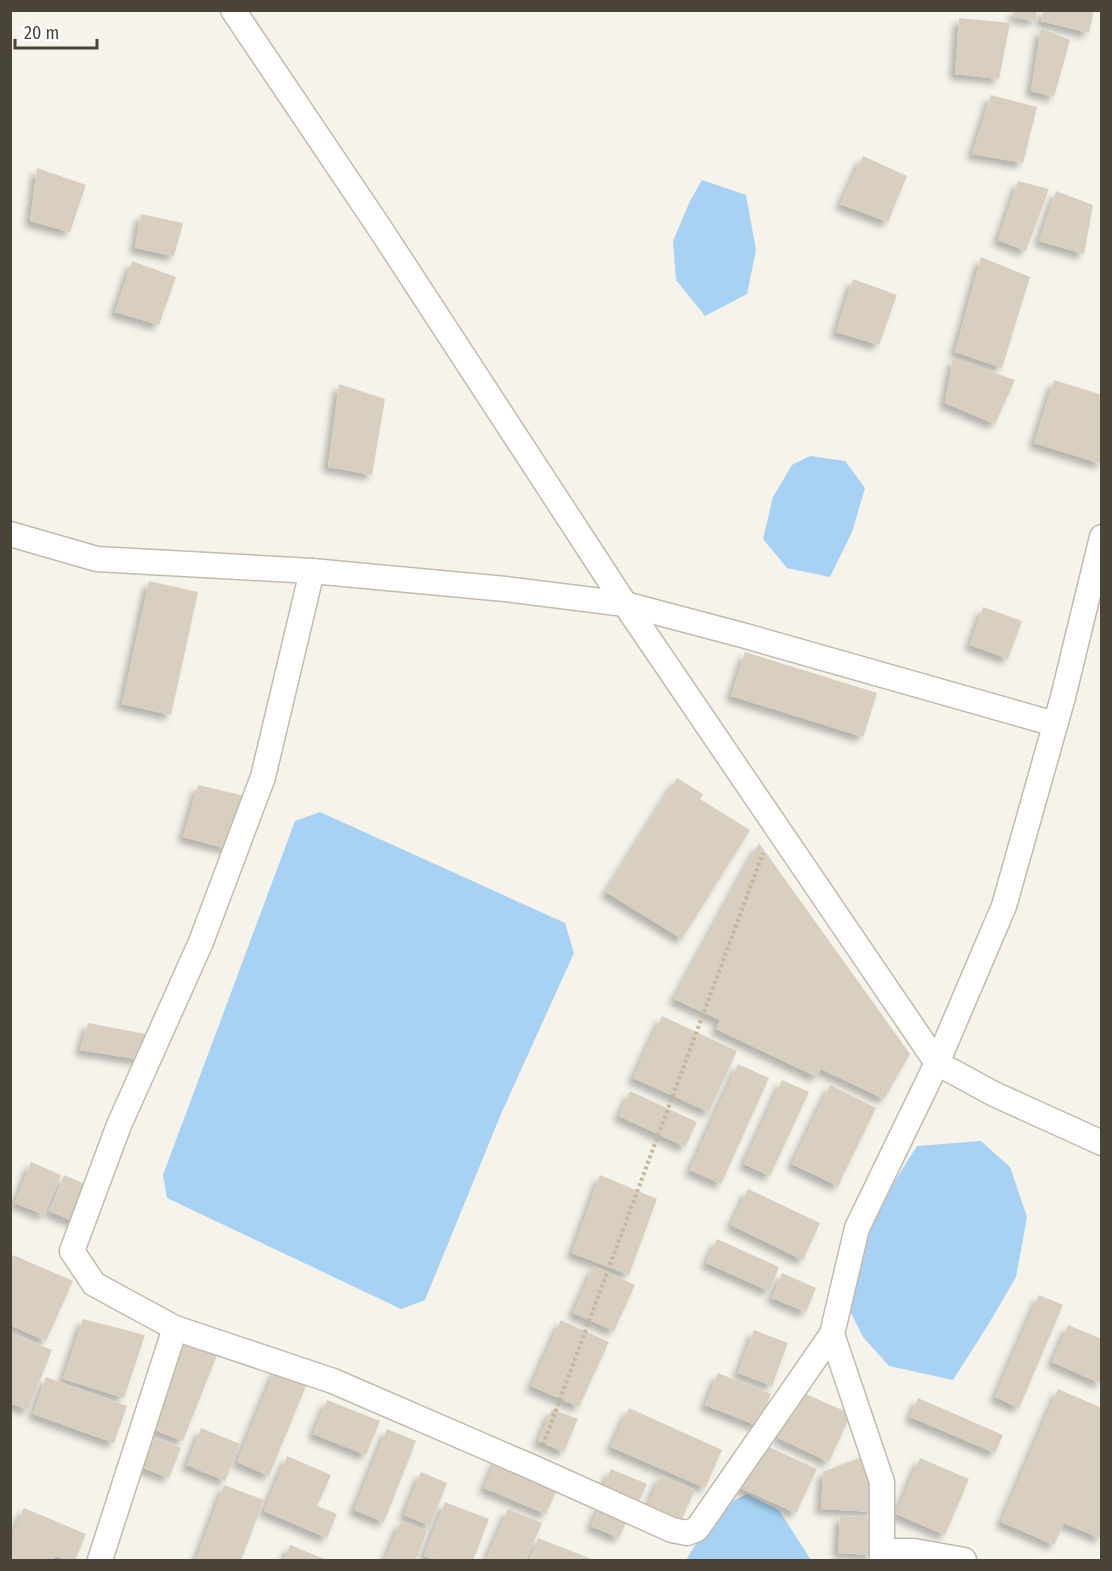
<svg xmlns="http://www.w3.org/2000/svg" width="1112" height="1571" font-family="'Fira Sans Condensed',sans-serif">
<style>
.water{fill:#a7d2f3}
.building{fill:#d8cfc0;filter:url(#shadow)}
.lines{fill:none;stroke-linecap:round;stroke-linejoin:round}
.street-casing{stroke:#c2bbad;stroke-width:27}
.path{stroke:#c4b79e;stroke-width:4;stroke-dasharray:3 3;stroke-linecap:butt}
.street{stroke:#fff;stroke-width:24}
</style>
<defs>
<filter id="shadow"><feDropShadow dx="-5.5" dy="5.5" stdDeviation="3" flood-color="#0004"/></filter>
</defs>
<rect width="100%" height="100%" fill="#f6f3eb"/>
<g class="water">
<path d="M702,180L746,195L756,250L747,294L705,316L676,280L673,241L690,201Z"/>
<path d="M810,456L845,461L865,488L852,532L830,577L787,568L763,539L773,497L792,465Z"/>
<path d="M320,812L565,923L574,953L501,1114L425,1300L401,1309L167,1198L163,1175L295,821Z"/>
<path d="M981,1141L1010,1167L1027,1217L1016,1277L988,1325L953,1380L889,1366L863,1337L848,1307L867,1225L917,1146Z"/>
<path d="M747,1494L779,1510L811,1560H686L718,1508Z"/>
</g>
<g class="building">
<path d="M1014,10H1037L1036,21L1014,17Z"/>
<path d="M1043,10H1094L1089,33L1041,21Z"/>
<path d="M959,18L1010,23L999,79L955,74Z"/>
<path d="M1041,28L1070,40L1054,97L1031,91Z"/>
<path d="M991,95L1037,107L1023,163L972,154Z"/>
<path d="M863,156L907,176L888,222L840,204Z"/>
<path d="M37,168L86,185L70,232L30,221Z"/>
<path d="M1018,181L1049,189L1026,251L998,240Z"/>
<path d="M1056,191L1093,205L1084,254L1039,241Z"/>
<path d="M141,214L183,223L174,256L135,248Z"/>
<path d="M981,257L1030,277L1002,368L955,352Z"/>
<path d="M132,261L176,277L159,325L115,312Z"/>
<path d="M853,279L897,295L879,345L836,332Z"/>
<path d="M953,358L1015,380L995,424L945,403Z"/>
<path d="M1054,380L1102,395V464L1034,443Z"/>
<path d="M339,384L385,399L372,475L328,467Z"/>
<path d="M149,581L198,592L171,715L122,704Z"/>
<path d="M983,607L1022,621L1008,659L970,645Z"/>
<path d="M745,652L877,693L863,737L731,696Z"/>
<path d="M677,778L703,794L700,799L750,830L682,939L606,892Z"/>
<path d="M198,785L245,796L228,849L183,837Z"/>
<path d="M759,843L910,1054L884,1099L821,1069L817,1077L716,1029L720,1020L674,999Z"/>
<path d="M662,1016L737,1051L709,1112L633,1078Z"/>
<path d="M88,1023L151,1035L141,1060L80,1050Z"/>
<path d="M738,1064L769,1078L721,1184L690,1170Z"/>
<path d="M782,1080L809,1092L770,1176L744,1164Z"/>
<path d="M830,1085L876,1108L838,1186L792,1164Z"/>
<path d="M630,1091L697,1122L685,1147L619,1116Z"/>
<path d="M31,1162L61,1175L44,1215L15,1203Z"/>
<path d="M64,1175L94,1188L79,1224L49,1211Z"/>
<path d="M600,1175L657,1199L629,1275L572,1253Z"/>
<path d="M748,1189L820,1223L803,1260L731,1225Z"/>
<path d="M717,1239L779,1267L769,1291L706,1263Z"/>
<path d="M13,1255L73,1281L46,1341L10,1325V1261Z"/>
<path d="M594,1266L635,1285L614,1331L573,1313Z"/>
<path d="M782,1273L816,1288L806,1312L772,1298Z"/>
<path d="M1039,1295L1063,1305L1019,1408L995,1397Z"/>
<path d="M83,1319L145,1335L124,1398L63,1379Z"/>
<path d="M561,1320L609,1342L579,1407L531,1386Z"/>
<path d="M1068,1325L1102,1339V1384L1052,1362Z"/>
<path d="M754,1330L788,1343L772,1386L738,1373Z"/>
<path d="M10,1333L52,1350L28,1410L10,1403Z"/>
<path d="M183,1336L219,1350L183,1441L147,1427Z"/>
<path d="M276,1368L308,1381L269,1476L237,1462Z"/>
<path d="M718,1373L771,1394L758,1426L705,1405Z"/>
<path d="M46,1377L127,1406L114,1443L33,1414Z"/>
<path d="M1058,1389L1102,1408V1539L1064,1523L1054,1545L1001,1522Z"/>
<path d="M799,1391L851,1414L829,1462L778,1438Z"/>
<path d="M918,1398L1003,1435L995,1453L910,1417Z"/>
<path d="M327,1400L380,1421L366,1455L313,1434Z"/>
<path d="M629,1408L722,1450L705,1488L611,1447Z"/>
<path d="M552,1409L578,1419L564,1452L538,1441Z"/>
<path d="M201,1428L240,1444L225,1481L187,1465Z"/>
<path d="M387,1429L416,1441L384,1522L354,1510Z"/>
<path d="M150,1436L181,1448L169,1478L138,1466Z"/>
<path d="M758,1442L817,1469L796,1513L738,1487Z"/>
<path d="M869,1454L875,1512L821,1509L823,1472Z"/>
<path d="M287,1456L331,1475L317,1506L337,1514L327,1538L264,1511Z"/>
<path d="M498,1456L560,1482L546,1514L484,1488Z"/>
<path d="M920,1458L969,1479L945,1535L896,1514Z"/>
<path d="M611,1469L647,1484L636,1508L601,1492Z"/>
<path d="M421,1472L447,1483L430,1526L404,1515Z"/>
<path d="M661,1475L695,1490L678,1527L645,1512Z"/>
<path d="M224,1485L264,1500L241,1560H196Z"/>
<path d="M445,1502L489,1519L473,1560H435L424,1556Z"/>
<path d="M601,1503L629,1516L619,1538L591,1526Z"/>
<path d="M24,1508L86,1534L75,1560H68L55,1556L53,1560H10V1540Z"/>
<path d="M508,1509L542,1523L526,1560H486Z"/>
<path d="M840,1516L875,1518L873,1555L838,1553Z"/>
<path d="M401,1521L427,1531L416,1560H385Z"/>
<path d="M538,1538L594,1560H529Z"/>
<path d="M290,1545L327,1560H284Z"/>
</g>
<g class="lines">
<defs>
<g id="street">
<path d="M233,10L381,230L625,604L937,1063L994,1094L1102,1143"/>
<path d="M10,534L97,559L312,571L505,589L625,604L742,635L1055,724"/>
<path d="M175,1328L94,1284L72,1251L119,1125L201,942L263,777L312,571"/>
<path d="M882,1551H914L964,1560"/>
<path d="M100,1560L175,1328L333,1381L534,1468L672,1530L687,1533L697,1529L832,1334"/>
<path d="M882,1560V1482L832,1334L857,1228L937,1063L1004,906L1063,697L1102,537"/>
</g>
</defs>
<use href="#street" class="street-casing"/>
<path class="path" d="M543,1445L763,853"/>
<use href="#street" class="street"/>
</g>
<rect width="1112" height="1571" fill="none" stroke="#4a4338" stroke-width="24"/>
<path d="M15 39v9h82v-9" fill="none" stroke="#4a4338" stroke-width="3"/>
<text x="24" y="39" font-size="18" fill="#4a4338" stroke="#ffffff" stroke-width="4.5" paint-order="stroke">20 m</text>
</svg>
